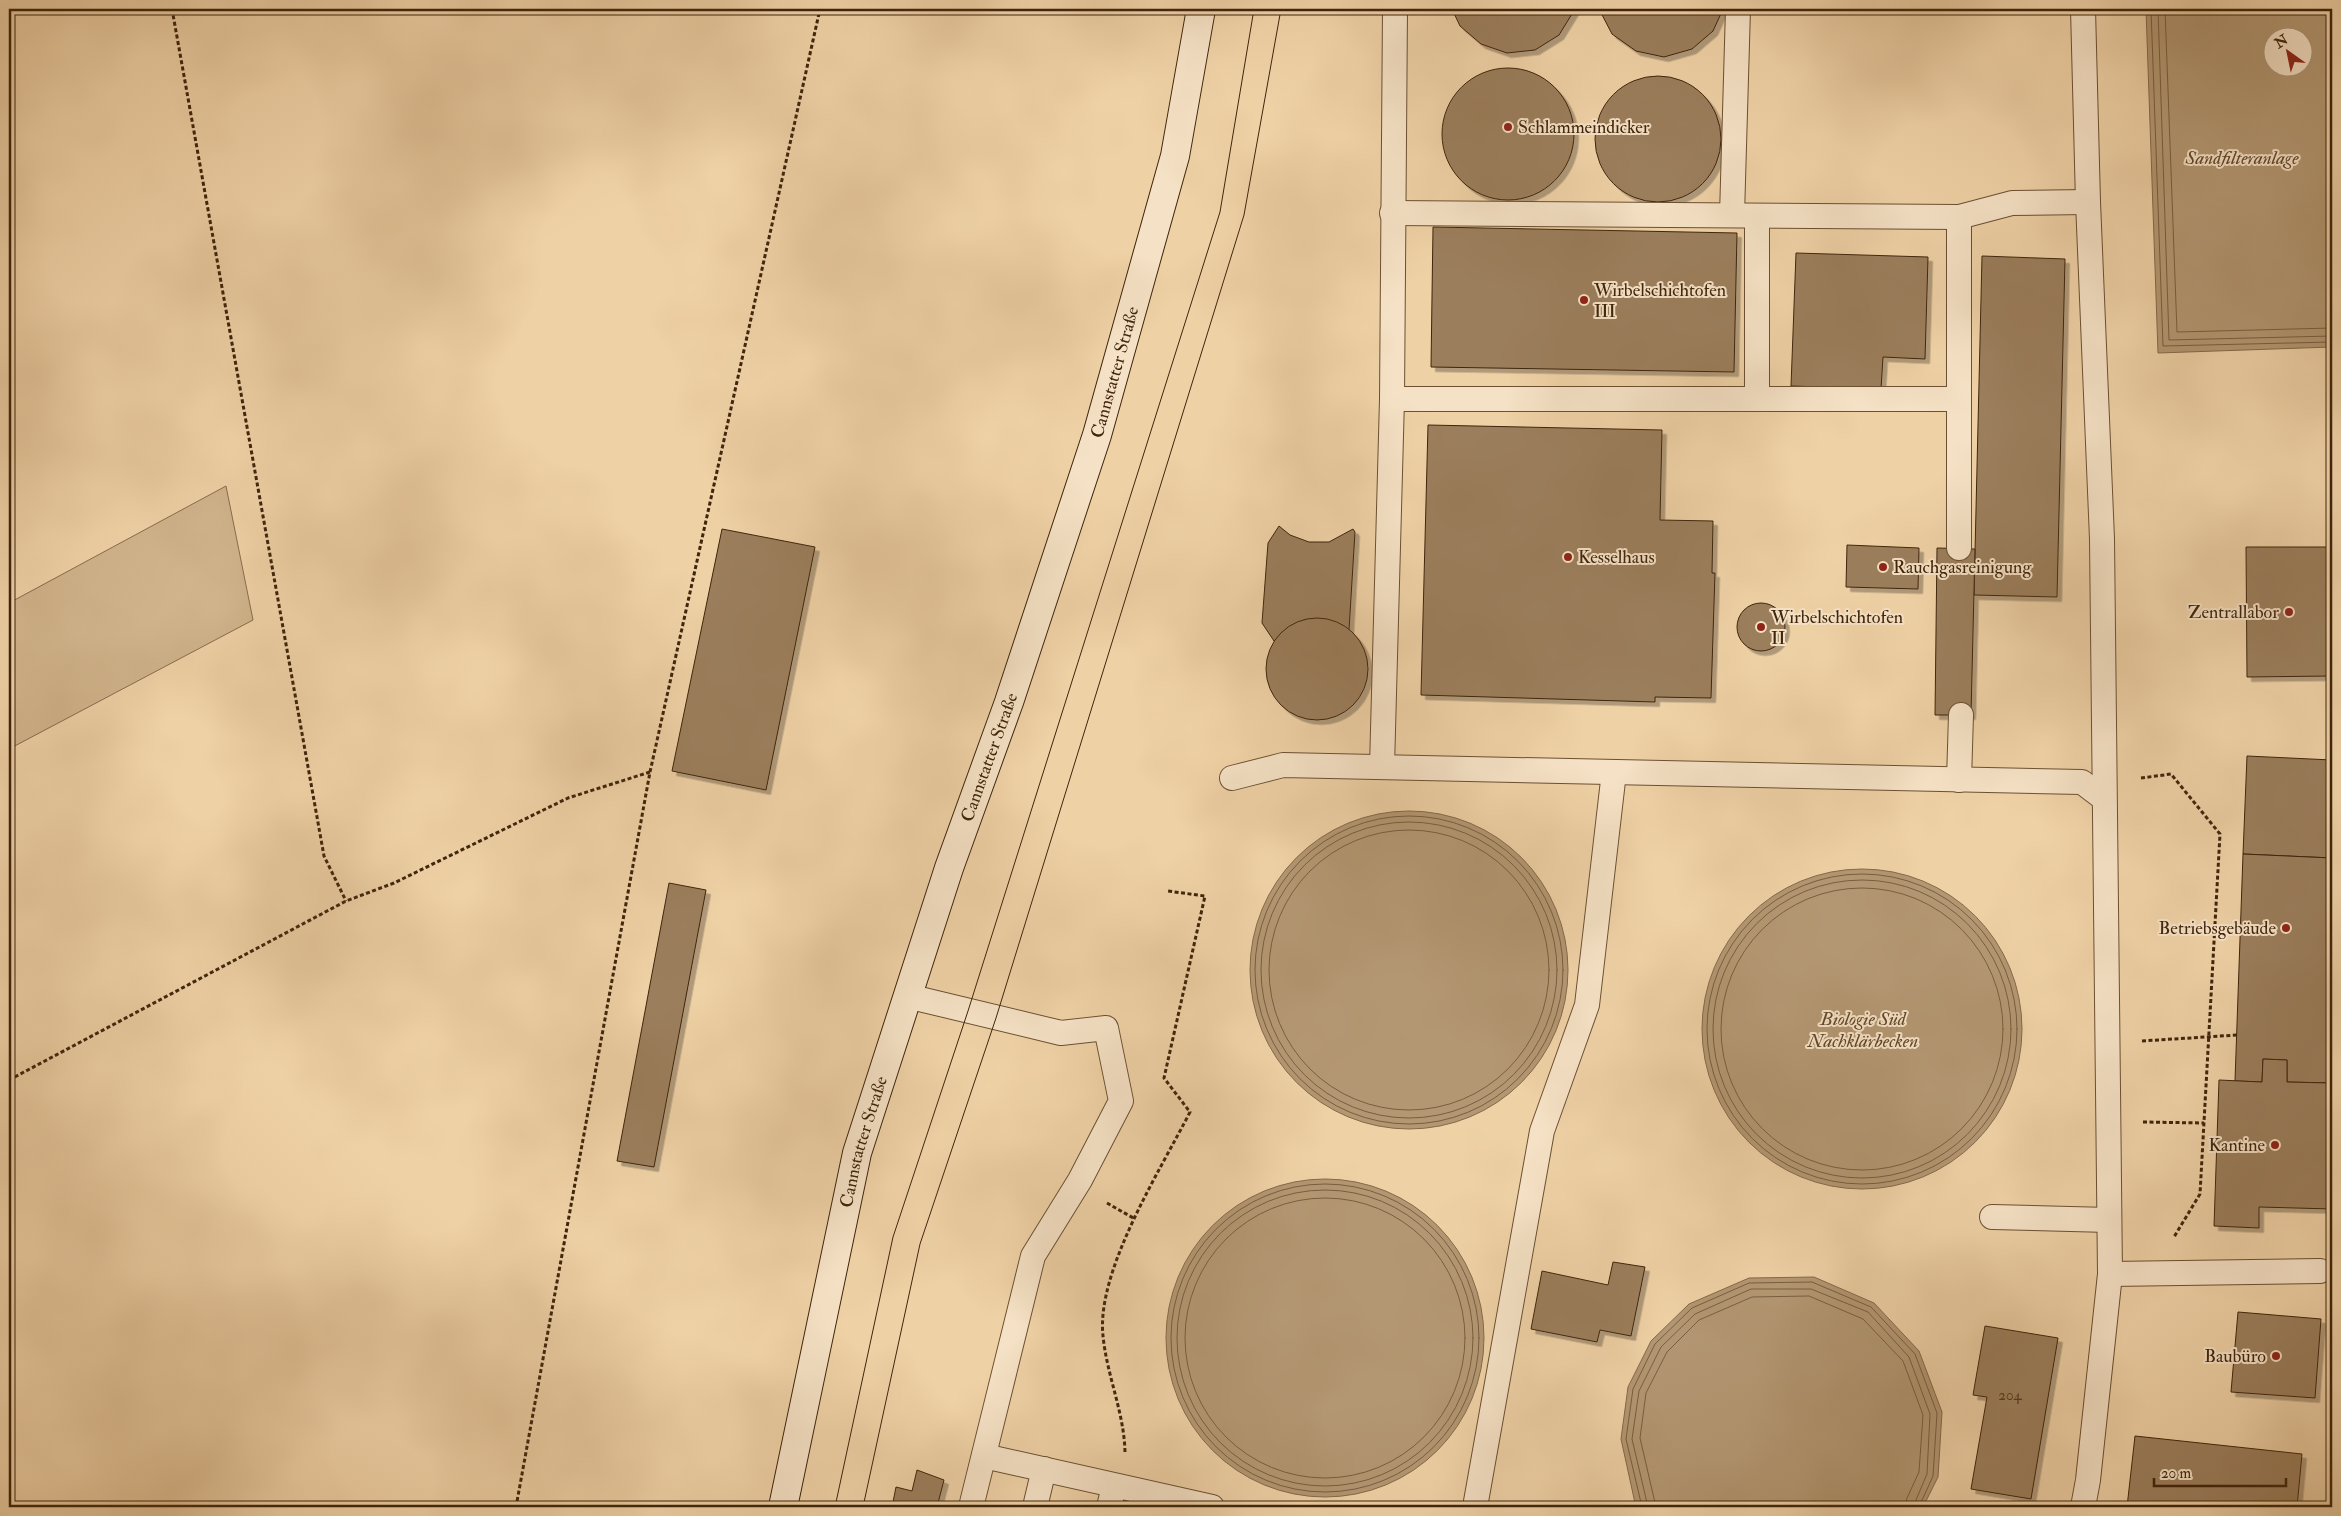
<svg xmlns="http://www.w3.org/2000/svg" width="2341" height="1516" font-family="'IM FELL Double Pica',serif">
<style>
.green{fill:#d1b48c;stroke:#886c4c}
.water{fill:#b39772;stroke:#856949;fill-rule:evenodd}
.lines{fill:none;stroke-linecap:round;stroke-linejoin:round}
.shore{stroke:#795e3f;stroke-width:1}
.building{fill:#9b7e5c;stroke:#3f250c;filter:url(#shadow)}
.lane-casing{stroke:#6b5032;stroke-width:26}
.secondary-casing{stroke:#3f250c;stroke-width:30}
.path{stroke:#3f250c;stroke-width:3;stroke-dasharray:4 2.5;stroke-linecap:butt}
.lane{stroke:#f5e1c5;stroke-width:24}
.secondary{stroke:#f5e1c5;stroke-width:28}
.tram{stroke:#3f250c;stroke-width:1}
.poi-dot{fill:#8f2418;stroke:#f5e1c5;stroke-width:2}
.labels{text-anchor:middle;stroke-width:4;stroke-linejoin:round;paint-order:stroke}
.number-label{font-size:15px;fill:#563b20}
.poi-label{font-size:18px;fill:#3f250c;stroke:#f5e1c5;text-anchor:start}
.street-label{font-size:18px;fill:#3f250c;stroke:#f5e1c5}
.water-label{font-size:19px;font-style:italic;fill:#62472b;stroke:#f5e1c5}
</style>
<defs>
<filter id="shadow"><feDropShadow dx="4.5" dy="4.5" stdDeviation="0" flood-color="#0004"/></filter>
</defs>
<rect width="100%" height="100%" fill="#efd1a6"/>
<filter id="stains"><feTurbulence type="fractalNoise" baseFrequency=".004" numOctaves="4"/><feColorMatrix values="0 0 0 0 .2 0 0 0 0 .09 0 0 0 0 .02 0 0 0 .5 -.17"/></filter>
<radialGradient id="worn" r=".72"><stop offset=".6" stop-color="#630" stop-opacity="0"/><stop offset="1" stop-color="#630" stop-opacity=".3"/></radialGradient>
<path class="green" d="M226,486L253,620L9,749V603Z"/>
<g class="water">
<path d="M2146,9H2332V347L2158,353ZM2274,38H2304V68H2274Z"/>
<circle cx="1409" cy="970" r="159"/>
<circle cx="1862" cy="1029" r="160"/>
<circle cx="1325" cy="1338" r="159"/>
<path d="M1814,1277L1874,1303L1919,1351L1942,1412L1938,1477L1923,1507H1638L1635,1503L1621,1439L1628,1387L1651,1341L1689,1304L1749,1278Z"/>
</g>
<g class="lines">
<g class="shore">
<path d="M2151,9L2163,346L2332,342"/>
<path d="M2158,9L2169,340L2332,336"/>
<path d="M2165,9L2177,332L2332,328"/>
<circle cx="1409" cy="970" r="154"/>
<circle cx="1409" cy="970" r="148"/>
<circle cx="1409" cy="970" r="140"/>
<circle cx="1862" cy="1029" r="155"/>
<circle cx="1862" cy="1029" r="149"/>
<circle cx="1862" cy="1029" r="141"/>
<circle cx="1325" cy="1338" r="154"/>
<circle cx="1325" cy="1338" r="148"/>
<circle cx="1325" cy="1338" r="140"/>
<path d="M1642,1507L1626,1439L1633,1389L1655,1344L1692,1308L1749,1283L1812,1282L1871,1307L1915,1354L1937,1413L1933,1476L1919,1507"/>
<path d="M1648,1507L1632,1439L1639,1391L1661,1347L1695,1314L1751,1289H1811L1868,1312L1909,1357L1930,1414L1927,1474L1913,1507"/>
<path d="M1656,1507L1640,1438L1646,1393L1667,1352L1699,1320L1752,1297L1809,1296L1863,1319L1903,1361L1923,1415L1919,1472L1907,1498L1905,1507"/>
</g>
</g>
<g class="building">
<path d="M1452,9H1575L1559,35L1535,50L1507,53L1481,44L1460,26Z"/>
<path d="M1599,9H1723L1713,31L1692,49L1664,57L1636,51L1612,34Z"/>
<circle cx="1508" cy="134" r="66"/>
<circle cx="1658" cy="139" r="63"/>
<path d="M1433,227L1737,233L1734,372L1431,367Z"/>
<path d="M1796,253L1928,257L1925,359L1883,357L1881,389L1791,386Z"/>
<path d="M1982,256L2065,259L2057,597L1974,595Z"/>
<path d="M1428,425L1662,430L1660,520L1713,521L1712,573H1715L1711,698L1655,697V702L1421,695Z"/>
<path d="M1279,526L1290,535L1309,542H1329L1353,529L1355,532L1349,630L1329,620H1304L1284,631L1274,641L1262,623L1268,543Z"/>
<path d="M722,529L815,547L766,790L672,771Z"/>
<path d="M1847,545L1919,548L1918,589L1846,587Z"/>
<path d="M2246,547H2332V676L2247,677Z"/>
<path d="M1937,548L1975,549L1971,715H1935Z"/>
<circle cx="1761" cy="627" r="24"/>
<circle cx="1317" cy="669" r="51"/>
<path d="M2247,756L2332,760V858L2243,854Z"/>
<path d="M2243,854L2332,858V998H2327V1009L2332,1010V1083L2287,1082V1060L2263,1059L2262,1082L2235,1081Z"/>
<path d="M669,883L706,890L654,1167L617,1161Z"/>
<path d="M2263,1059L2287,1060V1082L2332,1083V1209L2259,1207V1228L2214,1226L2219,1080L2262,1082Z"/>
<path d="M1613,1262L1645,1267L1631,1336L1600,1330L1597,1342L1531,1329L1542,1271L1608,1285Z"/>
<path d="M2238,1312L2321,1319L2315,1398L2231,1392Z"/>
<path d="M1985,1326L2058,1338L2031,1499L1971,1489L1987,1397L1973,1395Z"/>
<path d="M2135,1436L2302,1454L2297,1507H2127Z"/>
<path d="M917,1470L944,1480L937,1507H892L896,1487L912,1491Z"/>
</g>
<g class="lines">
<defs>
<g id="lane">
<path d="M1392,213L1959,217L2012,203L2088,202"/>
<path d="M1732,215L1738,9"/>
<path d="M1757,216V399"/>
<path d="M1392,399H1958"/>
<path d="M1959,548V217"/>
<path d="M1382,767L1392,399L1395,9"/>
<path d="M1232,778L1283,765L2082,782L2103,798"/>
<path d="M1959,780L1961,715"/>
<path d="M907,996L1061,1033L1106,1028L1121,1101L1080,1180L1033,1256L971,1507"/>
<path d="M1992,1217L2109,1220"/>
<path d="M2110,1274L2320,1271"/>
<path d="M984,1456L1212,1507"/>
<path d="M1035,1507L1044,1469"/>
<path d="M1109,1507L1114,1486"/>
<path d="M1475,1507L1542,1131L1587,1005L1614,772"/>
<path d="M2083,1507L2088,1480L2110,1274L2102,539L2088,202L2083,9"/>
</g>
<g id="secondary">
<path id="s1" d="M783,1507L857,1153L949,868L1009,702L1097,435L1175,156L1201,9"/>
</g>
</defs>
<use href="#lane" class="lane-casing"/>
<use href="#secondary" class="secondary-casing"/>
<g class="path">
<path d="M172,9L324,856L346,901"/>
<path d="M650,772L820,9"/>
<path d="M2141,778L2171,774L2220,834L2200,1194L2174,1237"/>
<path d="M2142,1041L2237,1035"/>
<path d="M9,1080L346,901L394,883L568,798L650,772L516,1507"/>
<path d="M2143,1122L2204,1123"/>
<path d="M1107,1203L1135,1219"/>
<path d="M1125,1452C1124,1412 1107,1376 1103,1336C1096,1271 1160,1171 1190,1112L1164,1078L1205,896L1168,891"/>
</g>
<use href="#lane" class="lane"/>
<use href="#secondary" class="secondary"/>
<g class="tram">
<path d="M835,1507L893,1237L968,1011L1220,212L1254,9"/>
<path d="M863,1507L920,1244L996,1018L1244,215L1281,9"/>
</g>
</g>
<g class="poi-dot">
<circle cx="1508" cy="127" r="5"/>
<circle cx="1584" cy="300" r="5"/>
<circle cx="1568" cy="557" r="5"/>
<circle cx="1883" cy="567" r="5"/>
<circle cx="2289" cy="612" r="5"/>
<circle cx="1761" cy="627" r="5"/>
<circle cx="2286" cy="928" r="5"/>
<circle cx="2275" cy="1145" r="5"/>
<circle cx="2276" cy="1356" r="5"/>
</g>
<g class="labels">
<g class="number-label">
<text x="2010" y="1400">204</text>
</g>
<g class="poi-label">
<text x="1518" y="133">Schlammeindicker</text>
<text x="1594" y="296">Wirbelschichtofen<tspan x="1594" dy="21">III</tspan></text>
<text x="1578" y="563">Kesselhaus</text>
<text x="1893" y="573">Rauchgasreinigung</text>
<text x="2279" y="618" text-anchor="end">Zentrallabor</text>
<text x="1771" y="623">Wirbelschichtofen<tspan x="1771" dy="21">II</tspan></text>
<text x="2276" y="934" text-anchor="end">Betriebsgebäude</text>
<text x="2265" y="1151" text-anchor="end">Kantine</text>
<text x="2266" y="1362" text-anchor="end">Baubüro</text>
</g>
<g class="street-label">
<text dy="6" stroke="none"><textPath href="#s1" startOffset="1184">Cannstatter Straße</textPath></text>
<text dy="6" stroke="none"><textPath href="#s1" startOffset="779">Cannstatter Straße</textPath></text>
<text dy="6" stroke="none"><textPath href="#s1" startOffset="374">Cannstatter Straße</textPath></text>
</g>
<g class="water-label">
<text x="2242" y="164">Sandfilteranlage</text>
<text x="1863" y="1025">Biologie Süd<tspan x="1863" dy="22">Nachklärbecken</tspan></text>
</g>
</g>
<rect width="2341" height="1516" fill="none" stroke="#efd1a6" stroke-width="30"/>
<rect x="10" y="10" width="2321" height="1496" fill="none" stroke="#3f250c" stroke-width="2.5"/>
<rect x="15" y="15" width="2311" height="1486" fill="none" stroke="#3f250c"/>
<g transform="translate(2288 52) rotate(327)"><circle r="24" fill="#f5e1c5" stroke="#ac967b"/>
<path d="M0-4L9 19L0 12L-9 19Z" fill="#8f2418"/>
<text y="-8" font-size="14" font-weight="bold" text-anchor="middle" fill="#3f250c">N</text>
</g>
<path d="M2154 1478v8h132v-8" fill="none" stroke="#3f250c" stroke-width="2.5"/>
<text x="2161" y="1478" font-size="15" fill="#3f250c" stroke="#f5e1c5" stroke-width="4" paint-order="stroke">20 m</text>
<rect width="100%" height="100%" filter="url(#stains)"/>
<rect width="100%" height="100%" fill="url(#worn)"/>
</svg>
